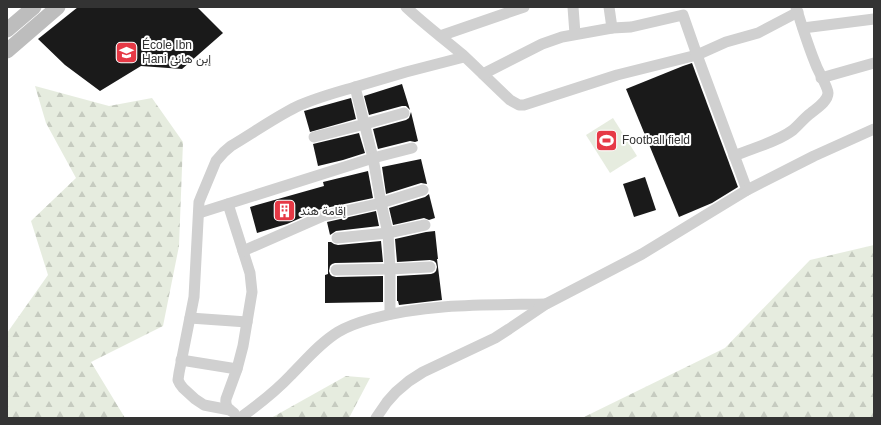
<svg xmlns="http://www.w3.org/2000/svg" width="881" height="425" font-family="Helvetica,Vazirmatn,sans-serif">
<style>
.forest{fill:url(#forest-firs)}
.pitch{fill:#e6ecdf}
.building{fill:#1a1a1a}
.lines{fill:none;stroke-linecap:round;stroke-linejoin:round}
.minor{stroke:#d0d0d0;stroke-width:11}
.secondary{stroke:#bdbdbd;stroke-width:15}
.labels{text-anchor:middle;stroke-width:4;stroke-linejoin:round;paint-order:stroke}
.poi-label{font-size:12px;fill:#333;stroke:#fff;text-anchor:start}
</style>
<defs>
<pattern id="forest-firs" width="22" height="20" patternUnits="userSpaceOnUse"><rect width="22" height="20" fill="#e6ecdf"/><path d="M5 1l3.5 6h-7zM16 11l3.5 6h-7z" fill="#c6cbc0"/></pattern>
</defs>
<rect width="100%" height="100%" fill="#fff"/>
<g class="forest">
<path d="M35,86L109,106L152,98L183,142L179,246L163,326L91,362L125,418H7V333L48,275L31,221L76,178L46,123Z"/>
<path d="M874,245V418H582L725,348L810,260Z"/>
<path d="M346,376L370,378L349,418H271Z"/>
</g>
<path class="pitch" d="M613,118L637,156L610,173L586,135Z"/>
<g class="building">
<path d="M78,7H197L223,33L182,69L141,66L100,91L65,65L38,39Z"/>
<path d="M692,63L738,187L712,203L679,217L626,89L683,66Z"/>
<path d="M402,84L410,110L406,106H402L369,115L364,96Z"/>
<path d="M351,98L356,119L310,132L304,111Z"/>
<path d="M411,112L418,141L415,142L410,141L378,149L373,129L406,120L409,118Z"/>
<path d="M359,133L365,153L343,160L318,166L313,144Z"/>
<path d="M421,159L427,184L421,183L386,194L382,167Z"/>
<path d="M368,171L373,198L321,209L287,224L257,233L250,207L324,186L323,182Z"/>
<path d="M645,177L656,210L634,217L623,184Z"/>
<path d="M429,194L435,218L429,220L424,218L393,225L389,208L425,197Z"/>
<path d="M376,211L379,226L336,231L330,235L327,222Z"/>
<path d="M435,231L438,259H437L442,300L399,305L398,301H397V276L431,274L434,273L436,271L437,267L436,263L434,261L430,260L397,262L395,239L426,232Z"/>
<path d="M381,241L383,262L335,263L332,264L330,266L329,271L330,274L332,276L336,277L383,276V302L325,303V275L328,274V242H331L334,244L338,245Z"/>
</g>
<g class="lines">
<g class="minor">
<path d="M406,7C424,24 444,39 463,55C479,70 494,85 510,100L519,105H524L617,75L697,55L747,190"/>
<path d="M573,7L575,34"/>
<path d="M609,7L612,28"/>
<path d="M803,28L874,19"/>
<path d="M440,36L524,7"/>
<path d="M483,74L542,44L562,37L612,28L631,27L683,15L697,55L726,42L758,33L798,12"/>
<path d="M821,78L874,63"/>
<path d="M314,137L365,124L404,113"/>
<path d="M734,156C753,148 777,142 793,130C799,125 804,118 811,113C817,108 828,101 828,93C828,87 818,71 816,65C808,46 802,26 796,7"/>
<path d="M228,204L250,273L252,292L243,346L237,369L226,399C225,406 228,409 234,413"/>
<path d="M199,213L373,158L355,87L406,72L464,57"/>
<path d="M337,238L388,233L425,225"/>
<path d="M243,251L323,216L381,203L423,190"/>
<path d="M336,270L390,269L430,267"/>
<path d="M390,314V269L388,233L381,203L373,158L412,148"/>
<path d="M190,318L247,322"/>
<path d="M181,360L237,369"/>
<path d="M230,410L209,406L204,405L195,399L183,388L180,384L178,380L179,373L194,297L199,202L201,197L216,161L224,152L231,146C253,133 274,118 296,107C315,98 335,93 355,87"/>
<path d="M240,418C258,405 276,391 291,375C306,360 320,343 338,332C348,326 360,322 371,319C428,303 488,305 546,304"/>
<path d="M376,418L387,402L396,392L409,381L423,372L495,338L509,329L546,304L642,254L747,190L814,156L874,129"/>
</g>
<g class="secondary">
<path d="M7,30L34,7"/>
<path d="M7,51L58,7"/>
</g>
</g>
<defs>
<symbol id="school-square" viewBox="-11 -11 22 22"><rect x="-9" y="-9" width="18" height="18" rx="4" fill="#e63946" stroke="#fff"/><path d="M0-5L7-2L0 1L-7-2ZM-4 1L0 2.5L4 1V4Q0 6-4 4Z" fill="#fff"/></symbol>
<symbol id="stadium-square" viewBox="-11 -11 22 22"><rect x="-9" y="-9" width="18" height="18" rx="4" fill="#e63946" stroke="#fff"/><path d="M0-5a6.5 5 0 1 0 0 10a6.5 5 0 1 0 0-10ZM-3.5-1.8h7v3.6h-7Z" fill="#fff"/></symbol>
<symbol id="building-square" viewBox="-11 -11 22 22"><rect x="-9" y="-9" width="18" height="18" rx="4" fill="#e63946" stroke="#fff"/><path d="M-4-6H4V6H1V3H-1V6H-4ZM-2.5-4.3h1.7v1.8h-1.7ZM.8-4.3h1.7v1.8H.8ZM-2.5-1h1.7V.8h-1.7ZM.8-1h1.7V.8H.8Z" fill="#fff"/></symbol>
</defs>
<g fill-rule="evenodd">
<use href="#school-square" x="114" y="40" width="25" height="25"/>
<use href="#stadium-square" x="594" y="128" width="25" height="25"/>
<use href="#building-square" x="272" y="198" width="25" height="25"/>
</g>
<g class="labels">
<g class="poi-label">
<text x="142" y="49">École Ibn<tspan x="142" dy="14">Hani إبن هانئ</tspan></text>
<text x="622" y="144">Football field</text>
<text x="300" y="215">إقامة هند</text>
</g>
</g>
<rect width="881" height="425" fill="none" stroke="#333333" stroke-width="16"/>
</svg>
